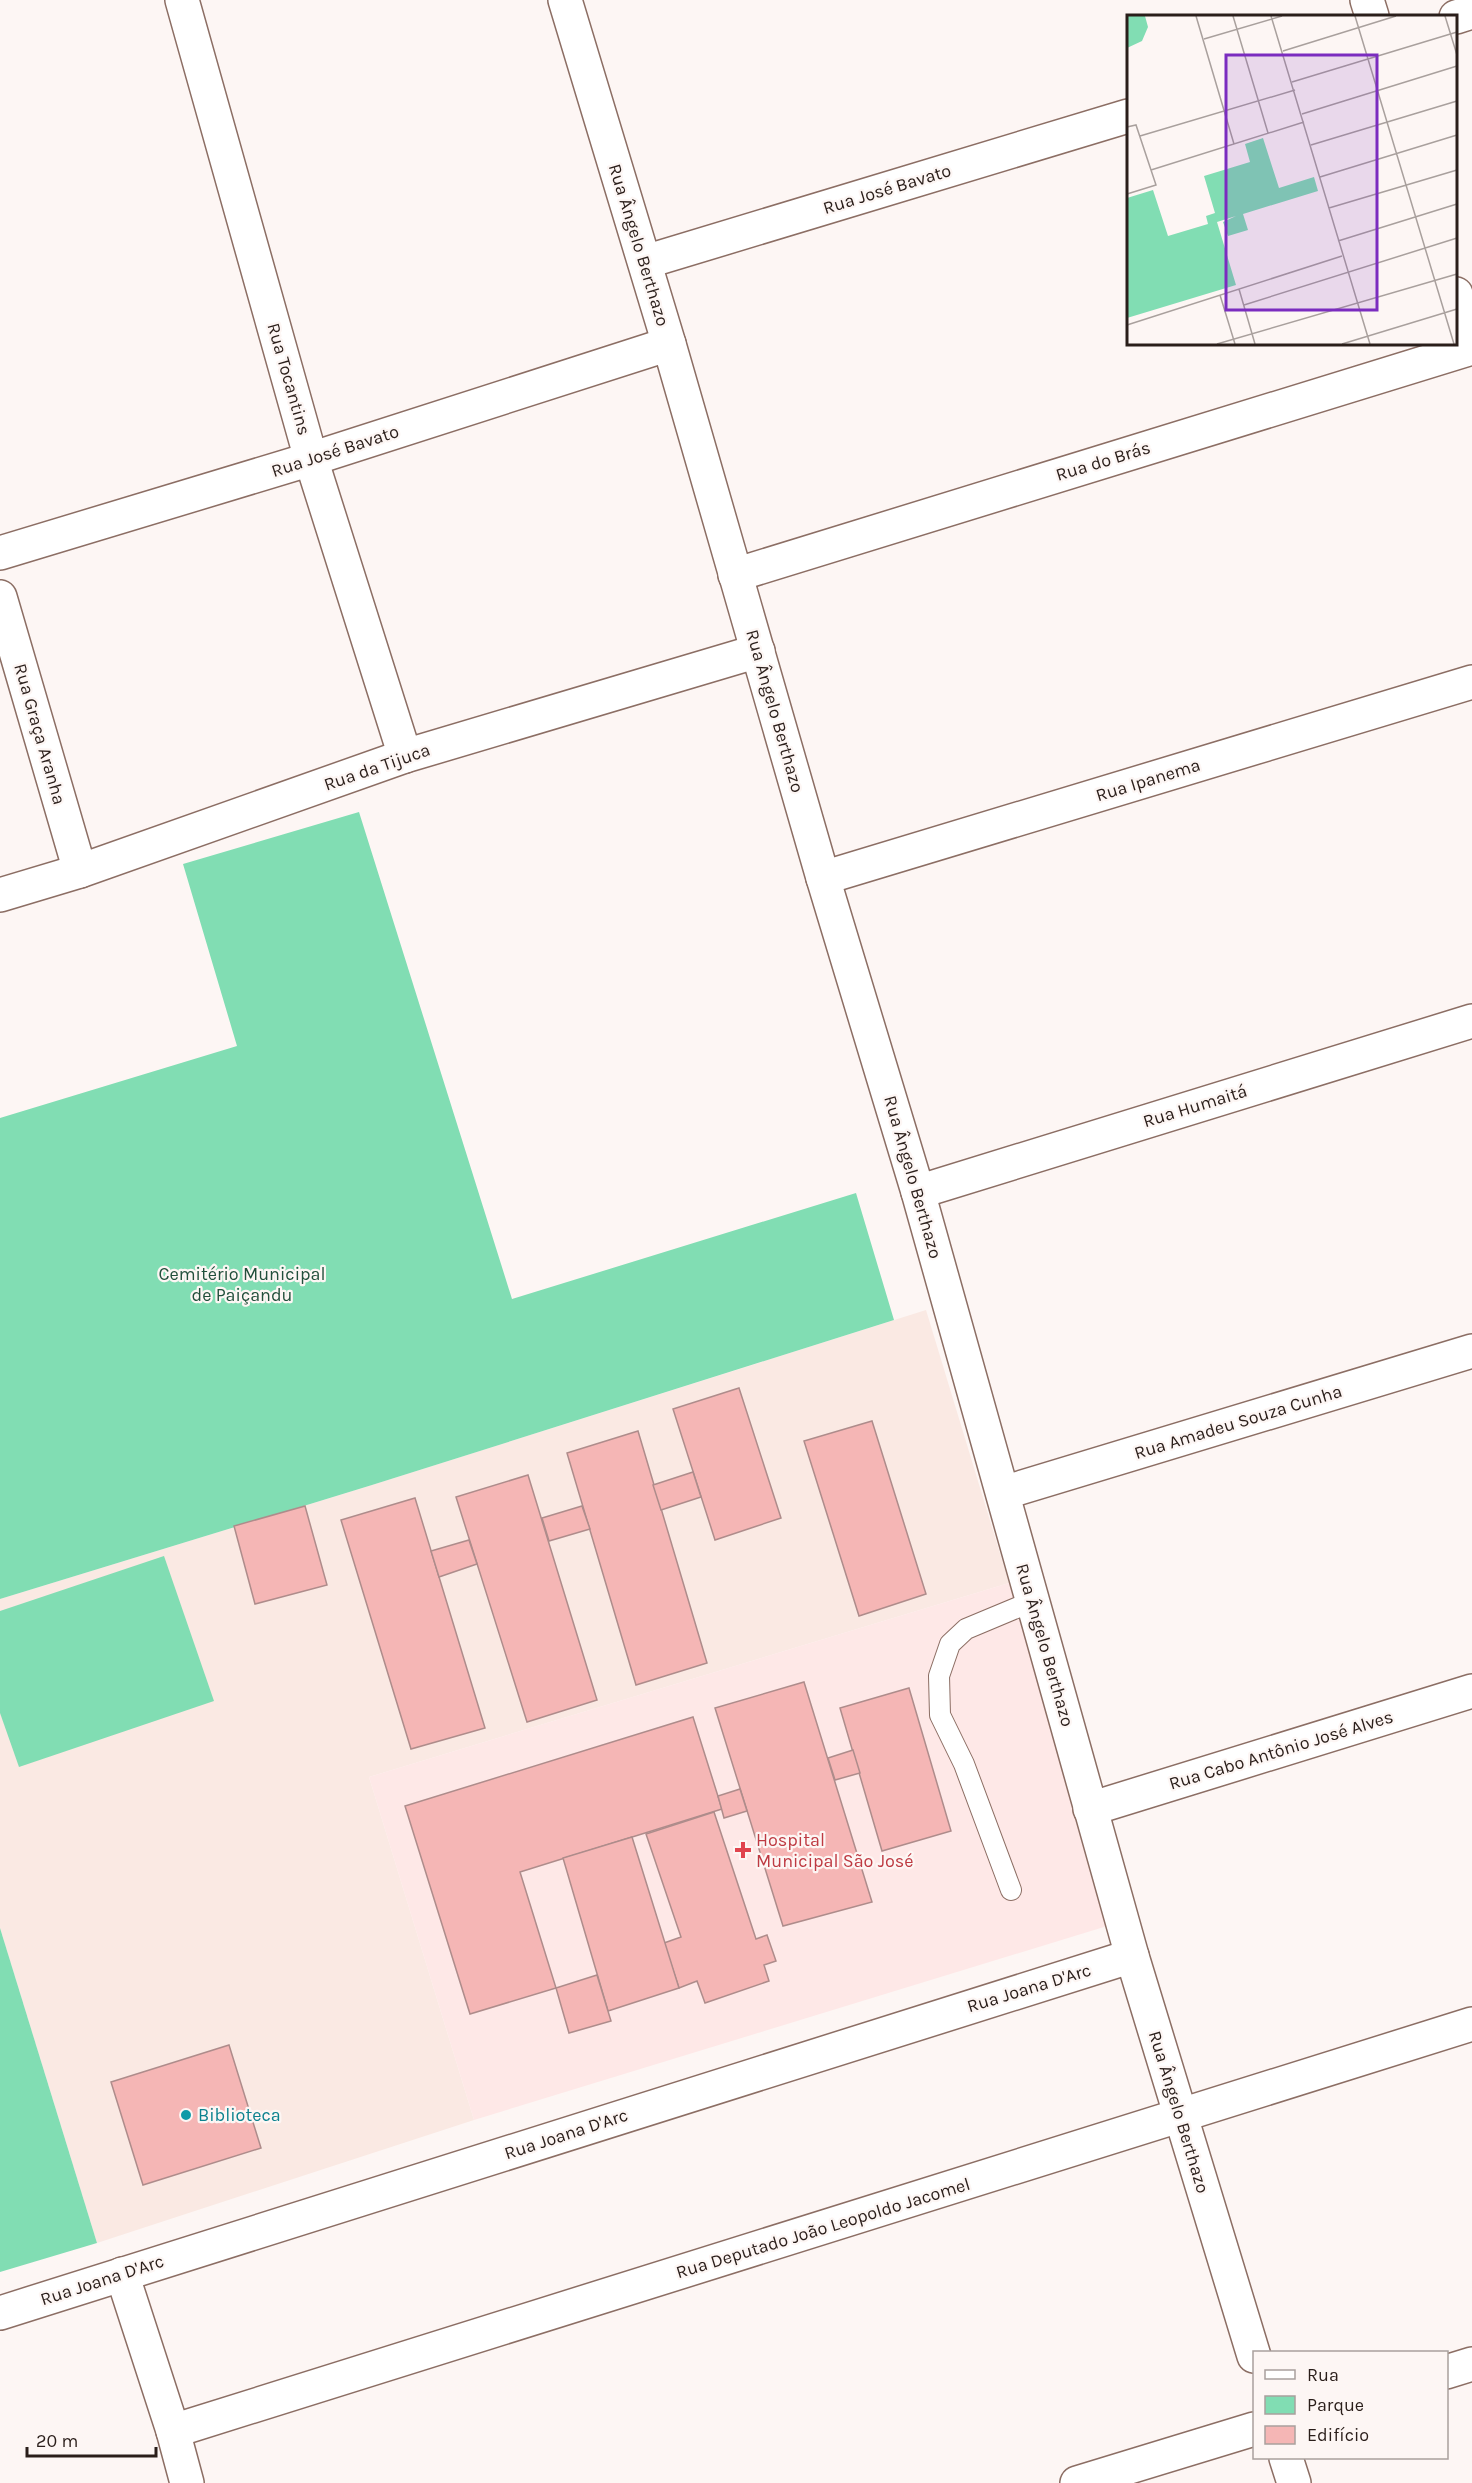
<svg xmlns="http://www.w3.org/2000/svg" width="1472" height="2483" font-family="Karla,sans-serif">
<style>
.built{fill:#fae9e3}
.medical{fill:#fee8e7}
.green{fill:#81ddb3}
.building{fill:#f5b6b5;stroke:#ae8c8b;stroke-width:1.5}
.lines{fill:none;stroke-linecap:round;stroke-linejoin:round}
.lane-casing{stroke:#8c6e64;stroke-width:22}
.street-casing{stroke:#8c6e64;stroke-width:36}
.lane{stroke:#fff;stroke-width:20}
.street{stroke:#fff;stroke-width:33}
.health-dot{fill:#e0444e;stroke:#fdf6f4;stroke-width:2}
.culture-dot{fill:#0f9aa8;stroke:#fdf6f4;stroke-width:2}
.labels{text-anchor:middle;stroke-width:4.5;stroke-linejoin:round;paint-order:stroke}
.street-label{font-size:18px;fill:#2a1e1a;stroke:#fdf6f4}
.park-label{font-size:18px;fill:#214f3b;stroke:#fdf6f4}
.health-label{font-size:18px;fill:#be3a42;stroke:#fdf6f4;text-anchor:start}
.culture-label{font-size:18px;fill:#0d838f;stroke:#fdf6f4;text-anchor:start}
.inset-road{fill:none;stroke:#a9a09d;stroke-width:1.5}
.view{fill:#7b2cbf;fill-opacity:0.15;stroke:#7b2cbf;stroke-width:3}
.inset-edge{fill:none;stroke:#2a1e1a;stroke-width:3}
</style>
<rect width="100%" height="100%" fill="#fdf6f4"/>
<path class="built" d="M926,1310L1009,1583L369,1777L474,2120L97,2243L0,1928V1599L372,1485Z"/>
<path class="medical" d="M1009,1583L1117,1923L474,2120L369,1777Z"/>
<g class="green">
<path d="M359,812L512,1299L856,1193L894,1320L372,1485L0,1599V1118L237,1046L183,864Z"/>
<path d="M164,1556L214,1701L19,1767L0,1713V1611Z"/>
<path d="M0,1928L97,2243L0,2272Z"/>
</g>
<g class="building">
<path d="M739,1388L781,1518L715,1540L673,1409Z"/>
<path d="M872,1421L926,1594L859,1616L804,1441Z"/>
<path d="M638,1431L707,1663L636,1685L567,1453Z"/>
<path d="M693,1472L701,1497L661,1510L653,1485Z"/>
<path d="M528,1475L597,1700L527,1722L456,1497Z"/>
<path d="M415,1498L485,1728L411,1749L341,1520Z"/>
<path d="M305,1506L327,1585L255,1604L234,1526Z"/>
<path d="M582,1506L590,1529L549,1541L542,1518Z"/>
<path d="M469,1540L477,1564L439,1577L431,1551Z"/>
<path d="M804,1682L872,1902L783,1926L715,1708Z"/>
<path d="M909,1688L951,1831L882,1851L840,1708Z"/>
<path d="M693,1717L722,1809L520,1872L556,1988L470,2014L405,1806Z"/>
<path d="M853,1750L860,1773L835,1780L828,1758Z"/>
<path d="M740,1789L747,1811L724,1818L718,1796Z"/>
<path d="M714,1812L756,1939L767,1935L776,1961L764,1965L769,1981L705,2003L697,1981L679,1988L664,1943L681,1937L646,1834Z"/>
<path d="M632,1837L679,1988L608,2011L563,1858Z"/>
<path d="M597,1975L611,2021L569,2033L556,1988Z"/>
<path d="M229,2045L261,2148L143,2185L111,2082Z"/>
</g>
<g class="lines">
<defs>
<path id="lane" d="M1011,1890L964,1764L940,1715L939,1676L950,1644L966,1629L1033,1601"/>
<g id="street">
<path d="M182,0L311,459L405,756"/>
<path d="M565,0L669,344L823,878L918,1192L1132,1956L1254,2356"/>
<path d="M1367,0L1372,16"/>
<path d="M1456,17L1472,12"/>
<path d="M645,262L1128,116"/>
<path d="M1456,294L1472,348"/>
<path d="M0,553L311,459L669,344"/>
<path d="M735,575L1472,348"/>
<path d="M0,597L80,871"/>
<path d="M823,878L1472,682"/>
<path d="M0,895L80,871L405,756L758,651"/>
<path d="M918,1192L1472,1021"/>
<path d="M1003,1493L1472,1351"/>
<path d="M1090,1809L1472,1691"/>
<path d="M122,2274L173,2431L187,2483"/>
<path d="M0,2313L1132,1956"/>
<path d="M1446,2372L1472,2364"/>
<path d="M173,2431L1472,2024"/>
<path d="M1286,2458L1294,2483"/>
<path d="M1077,2483L1254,2429"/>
</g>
</defs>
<use href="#lane" class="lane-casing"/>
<use href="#street" class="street-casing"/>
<use href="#lane" class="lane"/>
<use href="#street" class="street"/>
</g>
<path class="health-dot" d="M740 1841h6v6h6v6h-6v6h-6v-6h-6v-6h6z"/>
<circle class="culture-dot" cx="186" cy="2115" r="6"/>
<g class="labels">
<g class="street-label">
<text transform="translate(887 189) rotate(-17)" y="6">Rua José Bavato</text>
<text transform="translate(639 245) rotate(73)" y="6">Rua Ângelo Berthazo</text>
<text transform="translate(289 379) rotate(74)" y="6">Rua Tocantins</text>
<text transform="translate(335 451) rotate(-18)" y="6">Rua José Bavato</text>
<text transform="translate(1103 461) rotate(-17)" y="6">Rua do Brás</text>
<text transform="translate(775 711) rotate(74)" y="6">Rua Ângelo Berthazo</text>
<text transform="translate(40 734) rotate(74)" y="6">Rua Graça Aranha</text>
<text transform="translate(377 767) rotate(-19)" y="6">Rua da Tijuca</text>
<text transform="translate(1148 780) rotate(-17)" y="6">Rua Ipanema</text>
<text transform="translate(1195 1106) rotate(-17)" y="6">Rua Humaitá</text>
<text transform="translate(913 1177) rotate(74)" y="6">Rua Ângelo Berthazo</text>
<text transform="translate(1238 1422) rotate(-17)" y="6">Rua Amadeu Souza Cunha</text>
<text transform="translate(1045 1645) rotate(74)" y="6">Rua Ângelo Berthazo</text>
<text transform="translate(1281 1750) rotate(-17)" y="6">Rua Cabo Antônio José Alves</text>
<text transform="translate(1029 1988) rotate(-17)" y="6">Rua Joana D'Arc</text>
<text transform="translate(1179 2112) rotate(73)" y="6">Rua Ângelo Berthazo</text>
<text transform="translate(566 2134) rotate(-18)" y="6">Rua Joana D'Arc</text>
<text transform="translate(823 2228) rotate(-17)" y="6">Rua Deputado João Leopoldo Jacomel</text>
<text transform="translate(102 2280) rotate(-18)" y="6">Rua Joana D'Arc</text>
</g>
<g class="park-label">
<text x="242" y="1280">Cemitério Municipal<tspan x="242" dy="21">de Paiçandu</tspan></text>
</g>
<g class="health-label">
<text x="756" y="1846">Hospital<tspan x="756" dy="21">Municipal São José</tspan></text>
</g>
<g class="culture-label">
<text x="198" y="2121">Biblioteca</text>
</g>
</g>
<g transform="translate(1127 15)">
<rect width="330" height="330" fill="#fdf6f4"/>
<path d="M0,1H18L21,12L15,26L0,33ZM136,123L152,173L187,162L191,176L116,199L121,215L101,221L96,207L109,201L90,207L109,270L0,303V183L26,175L41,221L81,209L79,201L88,198L77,161L123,147L118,129Z" fill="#81ddb3"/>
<path class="inset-road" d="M69,1L107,129M106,1L141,118M144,1L243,329M228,1L327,329M318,1L330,40M77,24L155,1M156,36L269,1M165,67L330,17M175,99L330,51M0,112L9,110L29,170L0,179M13,121L168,75M184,130L330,86M24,155L177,107M193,162L330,120M202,193L330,155M211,226L330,189M112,274L128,329M93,280L108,329M117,290L330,223M0,310L215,241M90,329L330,259M215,329L330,294"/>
<path class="view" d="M99,40H250V295H99Z"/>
<rect width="330" height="330" class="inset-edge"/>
</g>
<rect x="1253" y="2351" width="195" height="108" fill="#fdf6f4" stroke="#a9a09d" stroke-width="1.5"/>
<rect x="1265" y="2370" width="30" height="9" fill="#ffffff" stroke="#a9a09d" stroke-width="1.5"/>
<text x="1307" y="2381" font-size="18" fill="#2a1e1a">Rua</text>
<rect x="1265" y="2396" width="30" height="18" fill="#81ddb3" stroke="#a9a09d" stroke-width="1.5"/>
<text x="1307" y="2411" font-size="18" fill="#2a1e1a">Parque</text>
<rect x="1265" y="2426" width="30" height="18" fill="#f5b6b5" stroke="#a9a09d" stroke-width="1.5"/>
<text x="1307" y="2441" font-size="18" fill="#2a1e1a">Edifício</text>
<path d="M27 2447v9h129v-9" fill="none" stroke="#2a1e1a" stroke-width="3"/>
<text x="36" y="2447" font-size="18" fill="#2a1e1a" stroke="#fdf6f4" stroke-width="4.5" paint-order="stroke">20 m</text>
</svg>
